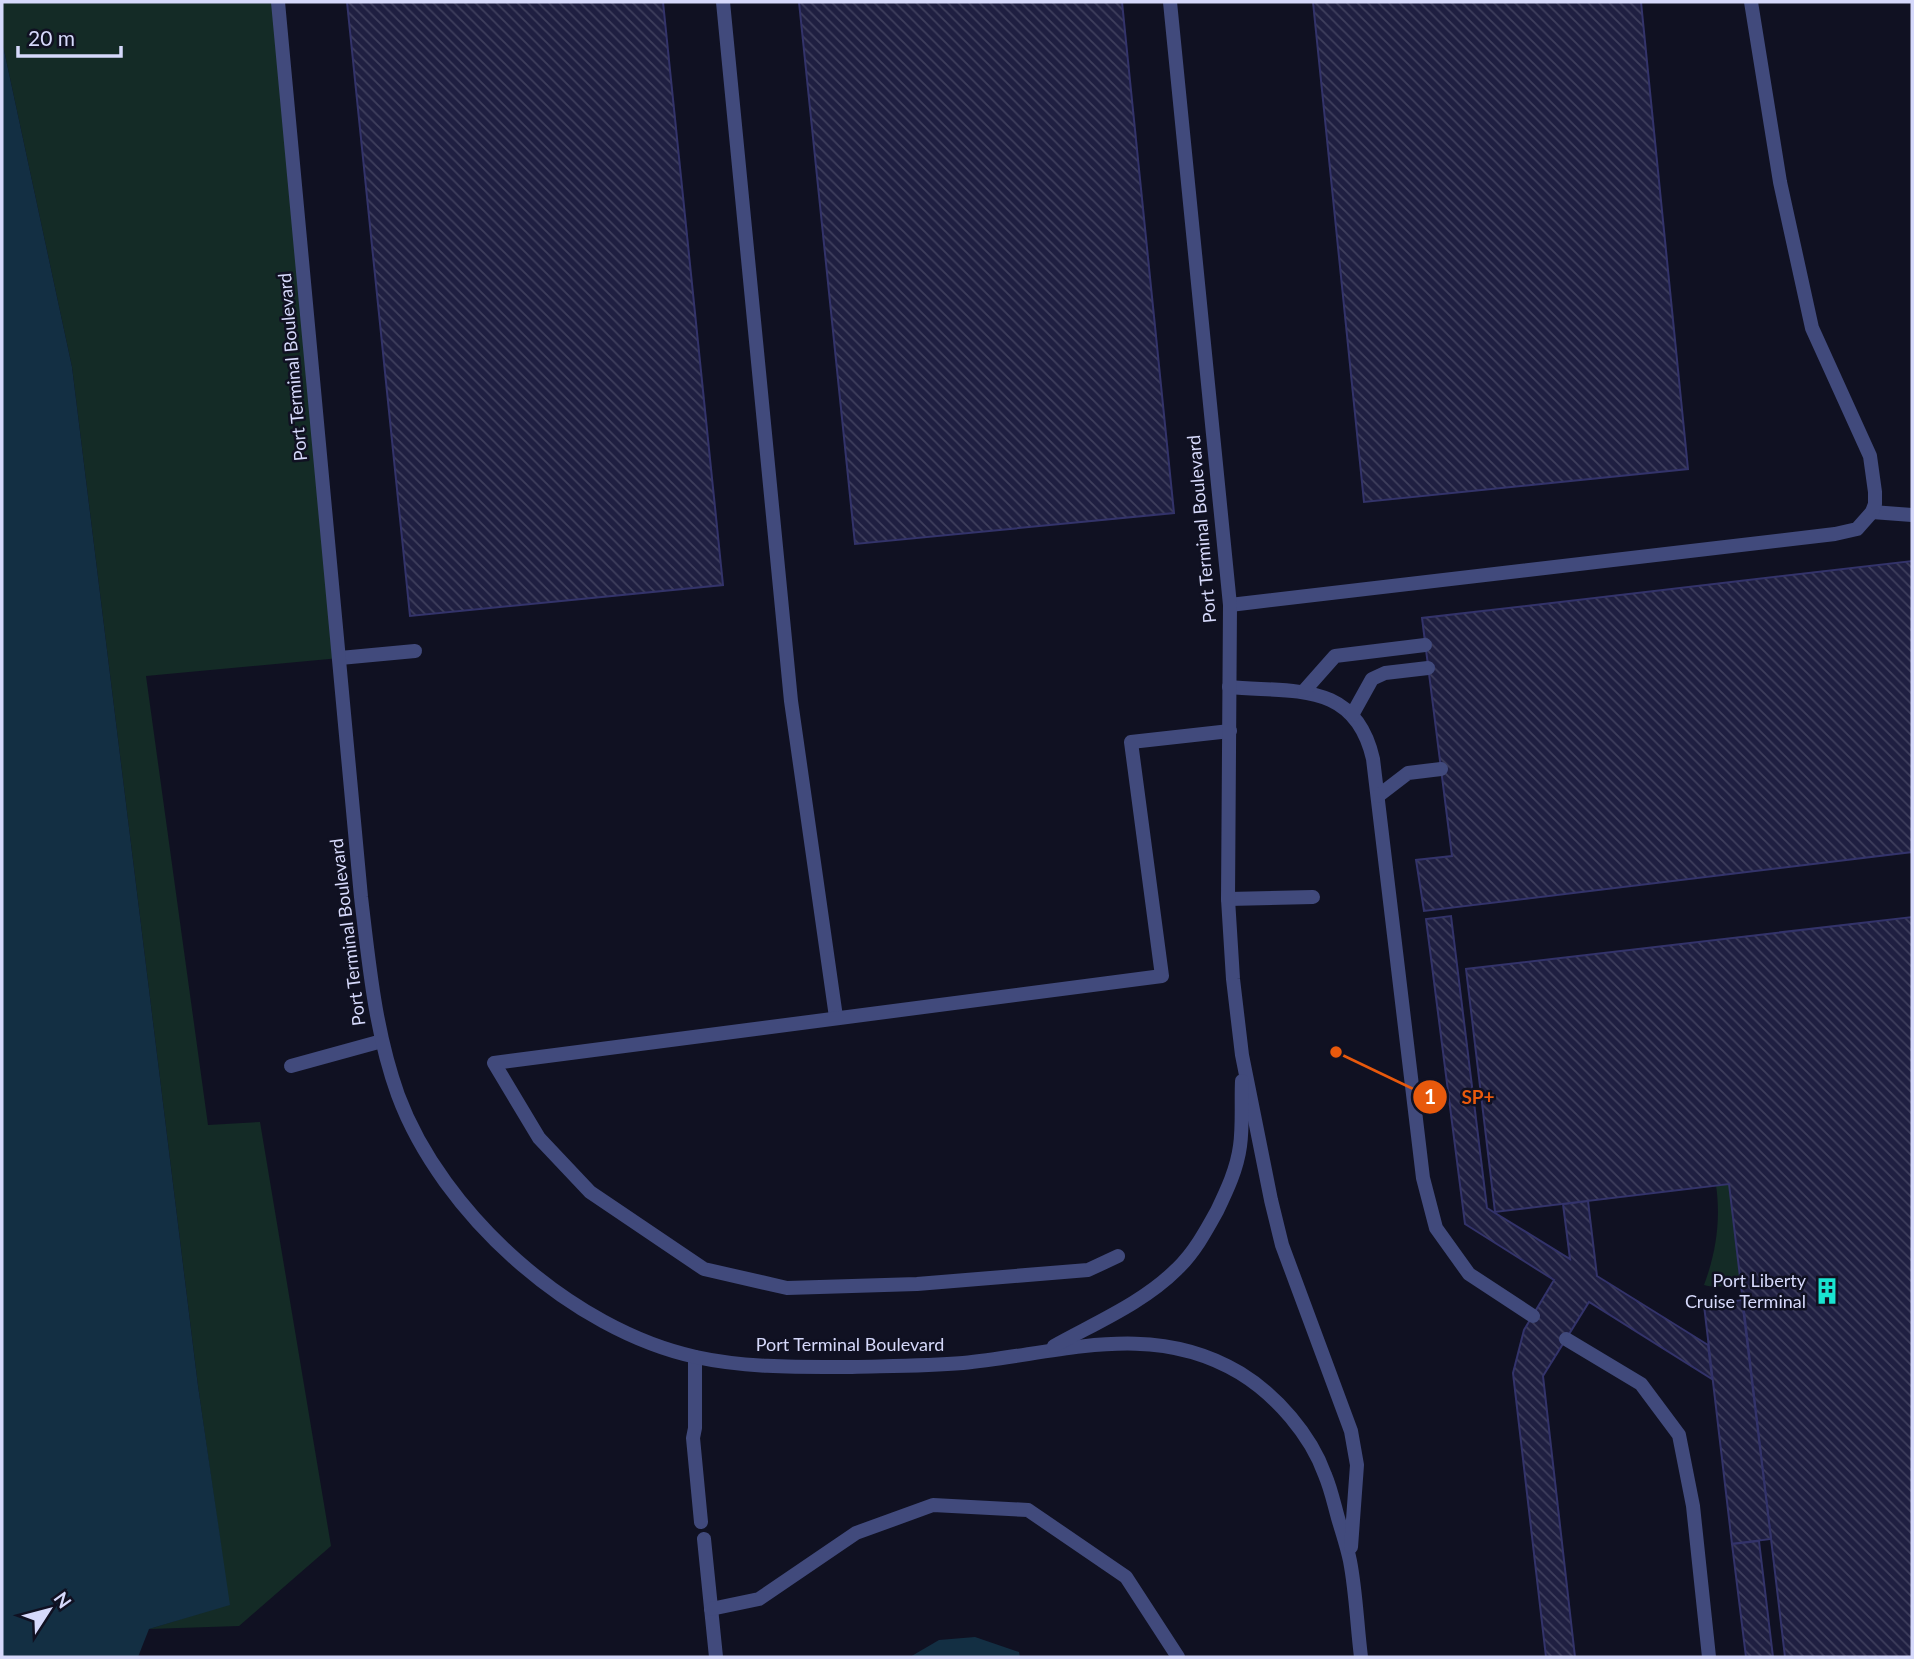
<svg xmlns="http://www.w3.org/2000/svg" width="1914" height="1659" font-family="Lato,sans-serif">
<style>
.green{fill:#142b26}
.water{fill:#132f43}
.building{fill:url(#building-back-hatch);stroke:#33336a;stroke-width:2}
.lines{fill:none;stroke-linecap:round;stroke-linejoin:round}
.lane{stroke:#414a7c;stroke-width:14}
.street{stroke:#414a7c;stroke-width:14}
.labels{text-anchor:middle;stroke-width:5;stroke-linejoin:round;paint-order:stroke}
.street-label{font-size:18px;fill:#d6d9fb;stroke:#101122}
.poi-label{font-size:18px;fill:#d6d9fb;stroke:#101122;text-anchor:end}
.leader{fill:none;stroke:#e8590c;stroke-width:2.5}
.callout-dot{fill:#e8590c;stroke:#101122;stroke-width:2.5}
.mark-label{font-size:21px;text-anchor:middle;font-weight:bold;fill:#fff}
.callout-label{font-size:19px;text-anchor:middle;font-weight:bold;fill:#e8590c;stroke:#101122;stroke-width:5;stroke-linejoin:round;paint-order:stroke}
</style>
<defs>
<pattern id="building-back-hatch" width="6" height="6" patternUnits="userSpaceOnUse" patternTransform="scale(1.75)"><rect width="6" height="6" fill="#1f1f41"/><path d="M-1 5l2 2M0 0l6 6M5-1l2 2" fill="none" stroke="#3f3f5d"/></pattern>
</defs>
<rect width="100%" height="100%" fill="#101122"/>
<g class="green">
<path d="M2,2H278L340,658L146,676L208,1125L260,1122L331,1546L239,1626L149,1629L229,1604L198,1386L72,367L2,41Z"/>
<path d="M1729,1184L1740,1282C1728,1285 1717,1289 1704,1285C1716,1253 1721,1220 1716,1185Z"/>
</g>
<g class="water">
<path d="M2,41L72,367L198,1386L230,1605L149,1629L138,1657H2Z"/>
<path d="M975,1637L1019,1652L1020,1657H910L939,1640Z"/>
</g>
<g class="building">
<path d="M347,2H663L723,585L410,616Z"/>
<path d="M799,2H1122L1174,513L855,544Z"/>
<path d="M1313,2H1641L1688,469L1364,502Z"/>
<path d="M1912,561V852L1424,911L1416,860L1452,856L1422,618Z"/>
<path d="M1451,916L1487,1208L1570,1259L1563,1204L1588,1201L1597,1276L1708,1345L1712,1379L1589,1302L1543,1376L1575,1657H1546L1513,1373L1524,1330L1554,1280L1465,1224L1426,919Z"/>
<path d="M1912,917V1657H1785L1729,1184L1495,1212L1466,969Z"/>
<path d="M1742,1300L1771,1539L1732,1544L1704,1305Z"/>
<path d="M1759,1541L1773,1657H1746L1732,1544Z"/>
</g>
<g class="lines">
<g class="lane">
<path d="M723,2L791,701L836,1017"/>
<path d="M1872,512L1912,515"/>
<path d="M1230,605L1835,534L1857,529L1872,512L1875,504V492L1870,456L1812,328L1780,182L1751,2"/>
<path d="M340,658L415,651"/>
<path d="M1229,687C1293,693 1355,680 1373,759L1423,1178L1436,1228L1469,1274L1533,1316"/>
<path d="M1304,691L1335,656L1425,645"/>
<path d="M1352,715L1372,679L1385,673L1428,668"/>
<path d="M1378,796L1408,773L1441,769"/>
<path d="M1228,899L1313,897"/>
<path d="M291,1066L382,1041"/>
<path d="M1118,1256L1088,1270L917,1284L787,1288L704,1269L590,1192L539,1138L494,1063L1162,976L1131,742L1230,731"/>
<path d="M1566,1339L1641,1384L1679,1435L1693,1506L1709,1657"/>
<path d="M695,1357V1428L693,1438L701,1522"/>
<path d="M704,1539L716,1657"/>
<path d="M711,1609L759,1599L856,1533L933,1505L1028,1510L1126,1577L1178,1657"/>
</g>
<g class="street">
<path d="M278,2L361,897C369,964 375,1031 398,1095C442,1214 572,1330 696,1357C746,1368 800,1367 852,1367C889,1366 926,1366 963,1363C1058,1354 1151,1319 1240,1373C1276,1395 1311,1435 1325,1475C1331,1489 1334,1504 1338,1518C1342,1532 1347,1546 1350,1561C1356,1592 1357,1625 1361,1657"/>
<path d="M1170,2L1230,605L1228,899L1233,979L1242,1055L1271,1200L1282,1245L1351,1431L1357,1465L1351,1547"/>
<path d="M1054,1346C1095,1323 1143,1303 1177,1269C1194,1253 1206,1231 1217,1211C1227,1190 1237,1169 1240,1146C1243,1125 1241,1102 1242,1081"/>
</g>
</g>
<defs>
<symbol id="building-bare" viewBox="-9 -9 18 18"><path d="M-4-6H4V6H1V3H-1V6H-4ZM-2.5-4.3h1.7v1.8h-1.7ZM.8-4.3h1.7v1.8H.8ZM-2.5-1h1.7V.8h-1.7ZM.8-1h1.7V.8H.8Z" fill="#19e4d1" stroke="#101122" stroke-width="2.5" paint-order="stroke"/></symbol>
</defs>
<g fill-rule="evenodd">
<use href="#building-bare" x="1808" y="1272" width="38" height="38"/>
</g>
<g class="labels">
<g class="street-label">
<text transform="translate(293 367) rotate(-95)" y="6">Port Terminal Boulevard</text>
<text transform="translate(1202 529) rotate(-95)" y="6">Port Terminal Boulevard</text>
<text transform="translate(348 932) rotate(-97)" y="6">Port Terminal Boulevard</text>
<text x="850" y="1351">Port Terminal Boulevard</text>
</g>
<g class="poi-label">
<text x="1806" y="1287">Port Liberty<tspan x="1806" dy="21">Cruise Terminal</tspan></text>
</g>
</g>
<path class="leader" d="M1336 1052L1430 1097"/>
<g class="callout-dot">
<circle cx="1336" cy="1052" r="7"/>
<circle cx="1430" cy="1097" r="18"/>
</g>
<g class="mark-label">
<text x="1430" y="1104">1</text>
</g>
<g class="callout-label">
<text x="1478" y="1104">SP+</text>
</g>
<rect width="1914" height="1659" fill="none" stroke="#d6d9fb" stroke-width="7"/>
<g transform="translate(49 1610) rotate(54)" stroke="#101122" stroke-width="5" paint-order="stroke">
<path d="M0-5L12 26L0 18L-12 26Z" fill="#d6d9fb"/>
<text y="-10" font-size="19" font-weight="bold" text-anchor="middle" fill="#d6d9fb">N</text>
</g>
<path d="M18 46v10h103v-10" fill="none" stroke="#d6d9fb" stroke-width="3.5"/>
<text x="28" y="46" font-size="21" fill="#d6d9fb" stroke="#101122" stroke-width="5" paint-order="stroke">20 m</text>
</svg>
